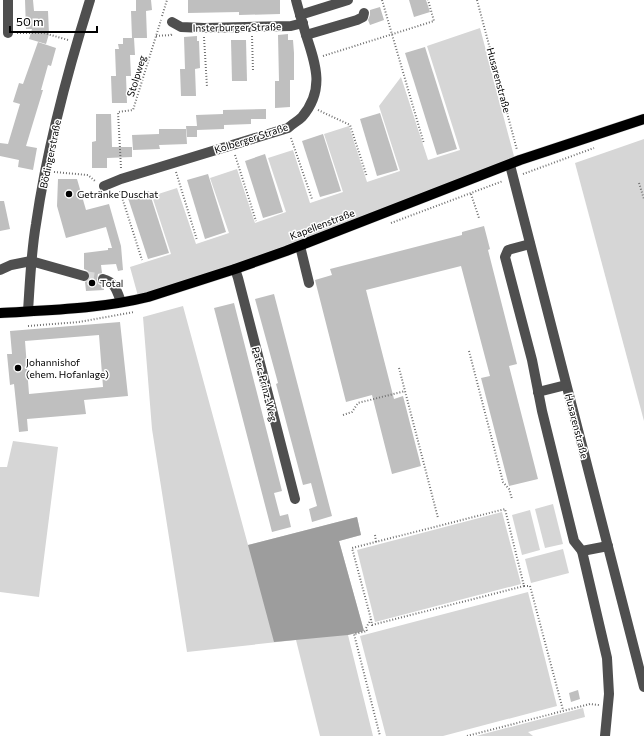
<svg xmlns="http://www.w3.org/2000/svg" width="644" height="736" font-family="Commissioner,sans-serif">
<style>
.green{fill:#d6d6d6}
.water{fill:#9d9d9d}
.building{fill:#bfbfbf;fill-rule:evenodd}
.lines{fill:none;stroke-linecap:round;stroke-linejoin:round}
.minor-tunnel{stroke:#d9d9d9;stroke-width:10;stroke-dasharray:10 5;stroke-linecap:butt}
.major-casing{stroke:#dbdbdb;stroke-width:11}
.path{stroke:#717171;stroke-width:2;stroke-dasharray:1 2;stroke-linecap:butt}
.minor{stroke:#4f4f4f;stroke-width:10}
.major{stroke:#000;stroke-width:10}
.poi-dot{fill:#000;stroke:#fff;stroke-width:1.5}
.labels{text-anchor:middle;stroke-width:3;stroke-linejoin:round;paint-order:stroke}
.street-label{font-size:10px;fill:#000;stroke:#fff}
.poi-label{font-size:10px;fill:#000;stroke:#fff;text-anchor:start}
</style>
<rect width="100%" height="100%" fill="#fff"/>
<g class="green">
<path d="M480,28L515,160L233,265L138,296L130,267L171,254L152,196L177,188L196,244L229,233L210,178L237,169L255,223L286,212L268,158L293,150L310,203L343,192L324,134L349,126L367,182L400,171L379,106L401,77L428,160L460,150L427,46Z"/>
<path d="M644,139V421L575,163Z"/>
<path d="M183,306L248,545L357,517L361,535L339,541L364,631L348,635L373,736H320L296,640L187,652L152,429L143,317Z"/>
<path d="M13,441L58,447L39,597L0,592V467H7Z"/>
<path d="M553,504L563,544L545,548L535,509Z"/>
<path d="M530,510L540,550L522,555L512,515Z"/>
<path d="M502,512L521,584L375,622L357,550Z"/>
<path d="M563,549L569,573L531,583L525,559Z"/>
<path d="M528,592L557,706L443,736H386L360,636Z"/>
<path d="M583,708L585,717L528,732L533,736H476Z"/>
</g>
<path class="water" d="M357,517L361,535L339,541L364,631L348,635L274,642L248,545Z"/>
<g class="building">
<path d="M25,0H33L34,11H48L49,34L46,44L29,39L32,29H26Z"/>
<path d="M136,0H151L152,10L146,11L147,38H132L131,11H136Z"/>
<path d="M188,0H280V14L239,15V12L188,13Z"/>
<path d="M409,0H426L430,12L414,17Z"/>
<path d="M380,7L384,20L370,25L368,20L370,15V10Z"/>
<path d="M288,34V40H293L294,53V80H290V107L275,108V81H279L278,35Z"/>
<path d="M197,36V41H199L200,68L195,69L196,96H181L180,69H185L184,37Z"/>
<path d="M123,38H134L135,55H130L131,76H126L127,103H112L111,76H116L115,49H119L118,44H123Z"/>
<path d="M231,40H246L247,81H232Z"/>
<path d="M38,42L56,48L51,66L48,65L41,90H43L26,146L37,148L33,170L18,167L19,160L0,156V143L8,144L20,104L13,102L19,83L23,84Z"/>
<path d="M425,47L457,149L437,155L405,53Z"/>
<path d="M266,109V119H251V124L224,125V129L197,130V137H187L186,126H197L196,115L223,114V110Z"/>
<path d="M380,113L398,170L377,176L360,119Z"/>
<path d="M96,114H111L112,147H132V157L107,158V168H92V142L96,141Z"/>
<path d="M159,129H186L187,144L159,145L160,149L133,150L132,135L159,134Z"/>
<path d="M323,134L341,191L320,197L302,141Z"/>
<path d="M265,154L283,212L263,218L245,161Z"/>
<path d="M208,174L226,232L205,239L187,180Z"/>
<path d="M58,179H77L86,210L109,204L121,246L123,270L118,271L116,264L101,265L102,273L98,274L97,280L98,284L103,286L104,290L86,291L85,282L89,280L90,275L88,271L84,269V253L108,250V248H112L106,227L66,238L57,206Z"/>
<path d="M149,191L169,253L148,259L128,198Z"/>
<path d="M0,201H4L10,229L0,231Z"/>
<path d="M484,226L490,249L488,250L517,364L509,366L538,479L509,486L481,378L490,376L461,266L366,290L394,399L403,396L421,466L392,474L372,395L346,402L315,280L332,275L330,269L462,235V232Z"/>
<path d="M274,294L332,516L312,522L309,509L317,506L311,483L303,485L276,384L278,383L255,299Z"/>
<path d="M234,303L282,491L274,493L280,516L288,514L291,527L272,532L214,308Z"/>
<path d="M120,322L128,396L84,400L86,414L27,419L28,431L19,432L14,384L10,385L7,354H12L10,331ZM99,335L103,387L29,394L25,341Z"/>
<path d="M578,690L580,699L571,702L569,693Z"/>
</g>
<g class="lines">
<path class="minor-tunnel" d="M84,276L103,279"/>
<defs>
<path id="major" d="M0,313C49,310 100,309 148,297L235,269L286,251L520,160L644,119"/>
</defs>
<use href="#major" class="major-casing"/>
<g class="path">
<path d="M382,0L424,144"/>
<path d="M477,0L517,150"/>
<path d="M162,16L167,0"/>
<path d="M17,33H44L68,40"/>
<path d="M156,36L171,35L173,33"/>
<path d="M252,36L253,71"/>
<path d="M204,37L207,87"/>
<path d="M323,56L434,21L428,0"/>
<path d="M318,110L350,125L367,177"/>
<path d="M291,138L312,199"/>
<path d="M235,155L256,221"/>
<path d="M121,168L118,112L133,110L161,20"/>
<path d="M54,172L88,175L95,181"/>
<path d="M176,172L197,240"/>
<path d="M523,174L594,148"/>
<path d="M639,183L644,199"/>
<path d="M120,191L142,260"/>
<path d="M471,194L479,218"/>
<path d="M391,223L503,181"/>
<path d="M28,326L79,322L134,312"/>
<path d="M469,351L503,482L509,489L512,499"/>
<path d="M399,368L438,518"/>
<path d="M343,415L352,412L358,403L405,391"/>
<path d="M375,535L376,542"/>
<path d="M524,586H530L563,710"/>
<path d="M371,619L372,625L524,586L505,509L352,548L371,619L366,628L367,631L354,634L380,736"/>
<path d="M467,736L590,704L599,705"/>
</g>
<g class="minor">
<path d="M8,0V33"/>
<path d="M300,15L348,0"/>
<path d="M172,22L181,27L204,28L291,26L303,23"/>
<path d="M306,35L357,20L363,17L364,13"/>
<path d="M510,165L644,687"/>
<path d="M104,186L121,179L288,128C292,124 298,121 302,117C325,90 316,65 306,35C303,24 299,12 296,0"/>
<path d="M530,244L508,250L505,257L532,360L542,411L574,541L582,551L608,546"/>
<path d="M300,246L309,283"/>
<path d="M235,269L238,278L295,499"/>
<path d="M0,270L11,265L31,261L84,276"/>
<path d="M103,279C115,282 117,291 121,302"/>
<path d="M28,311C30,282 31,253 36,224C47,148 67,73 90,0"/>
<path d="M538,392L566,385"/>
<path d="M582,551L607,658L609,694L605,736"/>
</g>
<use href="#major" class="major"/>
</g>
<g class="poi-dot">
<circle cx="69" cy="194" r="4"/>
<circle cx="92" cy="283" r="4"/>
<circle cx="18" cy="368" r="4"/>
</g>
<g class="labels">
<g class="street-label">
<text transform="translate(237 27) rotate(-1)" y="4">Insterburger Straße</text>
<text transform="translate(136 76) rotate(-73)" y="4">Stolpweg</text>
<text transform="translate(499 80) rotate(75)" y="4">Husarenstraße</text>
<text transform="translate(251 138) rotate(-18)" y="4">Kolberger Straße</text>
<text transform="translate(50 154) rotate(-78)" y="4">Bödingerstraße</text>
<text transform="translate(322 224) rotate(-21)" y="4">Kapellenstraße</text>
<text transform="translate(265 384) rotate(76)" y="4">Pater-Prinz-Weg</text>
<text transform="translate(577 426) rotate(76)" y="4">Husarenstraße</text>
</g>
<g class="poi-label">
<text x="77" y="198">Getränke Duschat</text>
<text x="100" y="287">Total</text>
<text x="26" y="366">Johannishof<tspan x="26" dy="12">(ehem. Hofanlage)</tspan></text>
</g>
</g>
<path d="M10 26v6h87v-6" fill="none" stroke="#000000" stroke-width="2"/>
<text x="16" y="26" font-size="12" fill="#000000" stroke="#ffffff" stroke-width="3" paint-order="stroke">50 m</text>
</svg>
